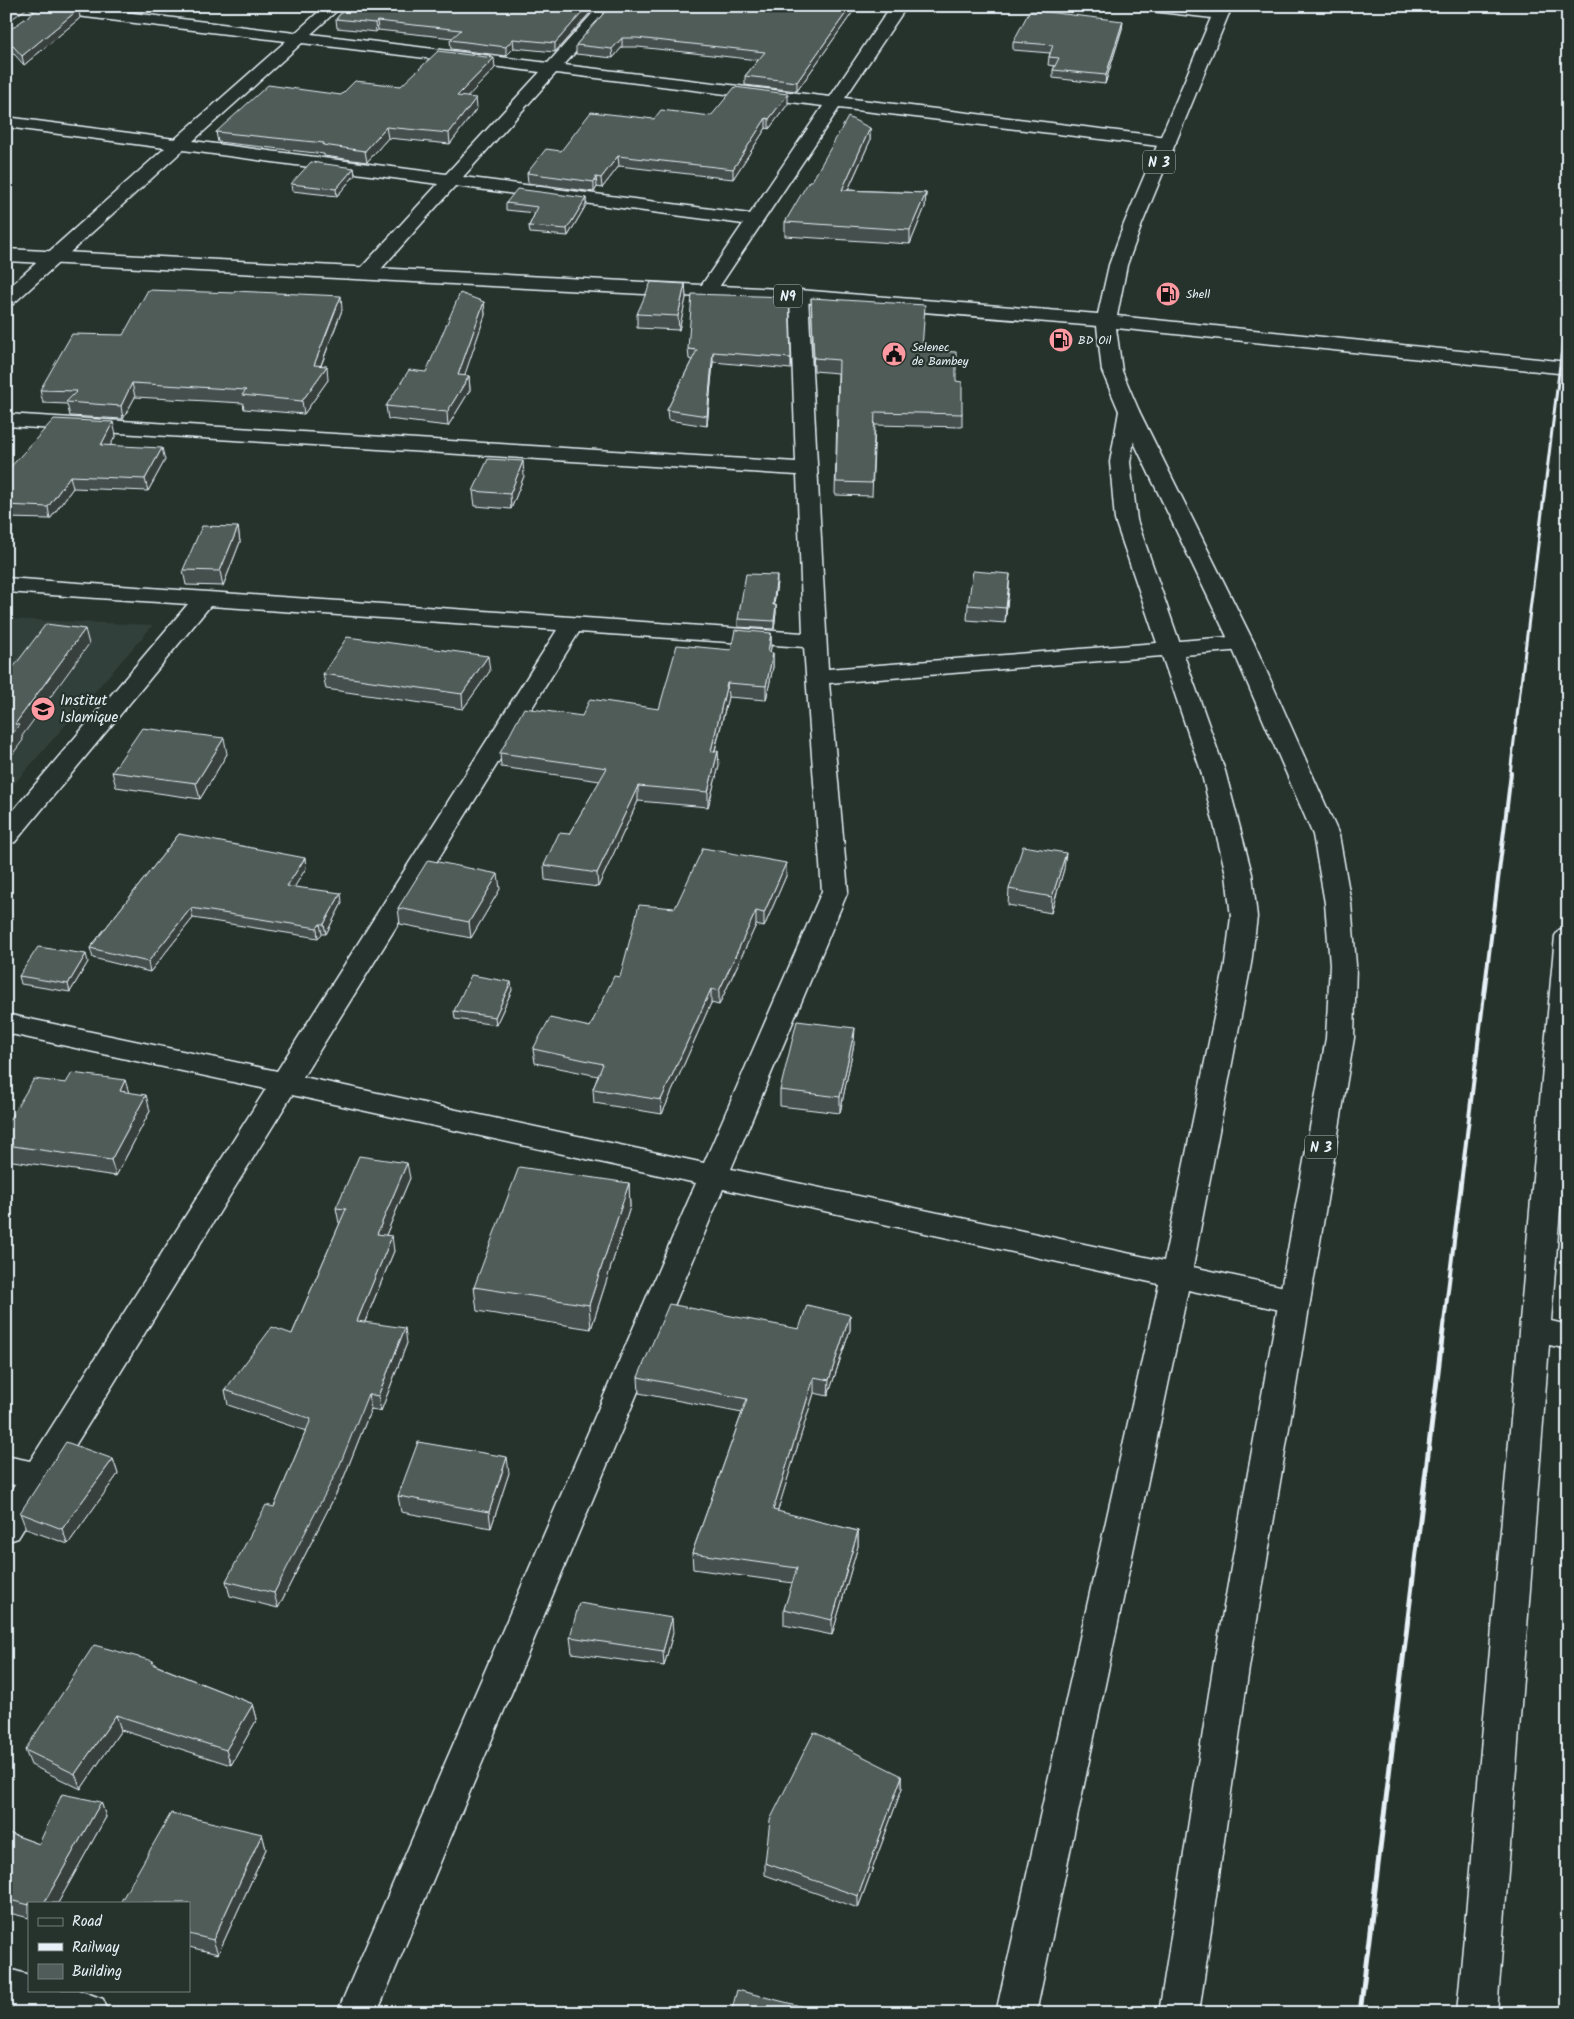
<svg xmlns="http://www.w3.org/2000/svg" width="1574" height="2019" font-family="Kalam,sans-serif">
<style>
.built{fill:#333f3a}
.lines{fill:none;stroke-linecap:round;stroke-linejoin:round}
.street-casing{stroke:#e8f1f8;stroke-width:3}
.primary-casing{stroke:#e8f1f8;stroke-width:3}
.street{fill:#26332d;fill-rule:evenodd}
.primary{fill:#26332d;fill-rule:evenodd}
.rail-far3{stroke:#e8f1f8;stroke-width:2.5}
.rail-far2{stroke:#e8f1f8;stroke-width:3}
.rail-far1{stroke:#e8f1f8;stroke-width:4}
.rail{stroke:#e8f1f8;stroke-width:5}
.wall{fill:#454f4d;stroke:#e8f1f8}
.shaded-wall{fill:#38403e;stroke:#e8f1f8}
.building{fill:#505c59;stroke:#e8f1f8}
.labels{text-anchor:middle;stroke-width:4.5;stroke-linejoin:round;paint-order:stroke}
.far-poi-label{font-size:12px;fill:#e8f1f8;stroke:#26332d;text-anchor:start}
.shield{fill:#26332d;stroke:#aeb8bb;stroke-width:1}
.shield-label{font-size:14px;font-weight:bold;fill:#e8f1f8}
.poi-label{font-size:15px;fill:#e8f1f8;stroke:#26332d;text-anchor:start}
</style>
<rect width="100%" height="100%" fill="#26332d"/>
<filter id="ink" filterUnits="userSpaceOnUse"><feTurbulence type="fractalNoise" baseFrequency=".02" numOctaves="2"/><feDisplacementMap in="SourceGraphic" scale="10" xChannelSelector="R" yChannelSelector="G"/><feConvolveMatrix kernelMatrix="1 2 1 2 8 2 1 2 1" color-interpolation-filters="sRGB"/></filter>
<g filter="url(#ink)">
<path class="built" d="M6,619L153,625L6,793Z"/>
<g class="lines">
<defs>
<g id="street">
<path d="M27,6H76L295,33L325,6H342L311,34L548,63L599,6H616L564,65L830,97L891,6H907L845,98L1167,137L1173,138L1176,142L1173,146L1167,147L839,108L713,296H699L697,292L743,224L455,186L374,277H360L358,273L360,269L438,184L183,150L13,304L6,306V290L165,148L6,127V117L175,139L286,41L35,11ZM302,43L540,72L446,174L193,141ZM556,73L823,106L750,214L463,177Z"/>
<path d="M1143,6C1159,6 1221,3 1229,14L1221,19L1151,11Z"/>
<path d="M799,290L806,292L808,296L828,669L1157,643L1115,520L1110,462L1119,411L1122,407L1129,405L1136,407L1139,411L1130,462L1137,520L1179,641L1242,636L1250,638L1254,643L1250,648L1242,650L1184,655L1225,771L1252,874L1257,917L1251,964L1193,1267L1294,1289L1305,1293L1310,1301L1305,1309L1294,1313L1188,1290L1036,2013H996L1159,1284L723,1189L377,2013H337L696,1183L292,1095L18,1538L6,1542V1499L15,1485L6,1483V1456L30,1461L266,1089L6,1033V1014L277,1071L557,630L210,606L15,842L6,844V819L188,604L6,592V578L803,633L797,475L6,426V414L796,462L790,296L792,292ZM579,632L804,647L822,891L704,1163L303,1077ZM1162,656L1201,771L1226,874L1231,917L1225,964L1164,1261L731,1169L848,891L829,683Z"/>
<path d="M1568,927V1109L1551,1321L1568,1325V1349L1549,1345L1497,2013H1457L1555,936L1559,930Z"/>
<path d="M6,1968L29,1975V1990H78L103,1999L109,2013H27L6,2006Z"/>
</g>
<path id="primary" d="M1216,6H1232L1142,224L1127,265L1117,316L1568,362V374L1116,328L1122,371L1139,411L1254,643L1339,835L1351,903L1356,965L1354,1038L1249,1668L1199,2013H1159L1213,1668L1326,1038L1330,965L1325,903L1313,835L1230,643L1119,411L1102,371L1097,326L799,302L6,261V249L799,290L1098,314L1109,265L1124,224Z"/>
</defs>
<use href="#street" class="street-casing"/>
<use href="#primary" class="primary-casing"/>
<use href="#street" class="street"/>
<use href="#primary" class="primary"/>
<path class="rail-far3" d="M1563,341L1568,299"/>
<path class="rail-far2" d="M1510,774L1563,340"/>
<path class="rail-far1" d="M1444,1323L1511,773"/>
<path class="rail" d="M1360,2013L1444,1322"/>
</g>
<g class="wall">
<path d="M99,6H141L135,11L100,7Z"/>
<path d="M347,6H596L555,52L514,48L506,56L451,49L450,40L453,38L378,30L376,32L337,28L336,19Z"/>
<path d="M610,6H857L797,91L745,85V76L758,60L638,47H622L613,58L576,54V45Z"/>
<path d="M80,18L24,65L6,45V38Z"/>
<path d="M1123,21L1122,29L1105,84L1053,78V70L1055,66L1048,65L1049,57L1050,53L1013,50V42Z"/>
<path d="M495,68L467,97L477,108L450,144L388,138L367,162L324,156V154L218,142L216,132L341,95L401,86Z"/>
<path d="M788,104L769,129L766,128L733,179L619,166L602,188L597,187L594,192L528,183L527,173L561,151L654,119L711,116Z"/>
<path d="M870,128V141L848,190L926,193L925,207L910,244L785,236V222L812,181Z"/>
<path d="M354,168L355,175L337,196L292,191L291,184Z"/>
<path d="M586,198V205L568,236L530,233L529,226L535,213L506,210V203Z"/>
<path d="M685,284L686,298L679,330L637,328V314Z"/>
<path d="M811,298L922,350L956,381L962,414V427L875,425L872,496L835,495L838,373L814,371Z"/>
<path d="M484,302L485,315L464,376H469L470,390L448,426L388,419L386,406L426,372Z"/>
<path d="M342,310L321,366L328,380L304,414L244,409L243,403L135,397L123,419L70,416L67,404L43,403L40,390L123,335Z"/>
<path d="M688,349L791,358V369L713,362L707,426L668,420L667,410L692,360L689,359Z"/>
<path d="M116,435L110,445L165,460L148,491L73,488L50,519L6,518V472Z"/>
<path d="M524,476L511,509L475,506L473,491Z"/>
<path d="M238,527L240,542L223,586L186,585L183,570Z"/>
<path d="M777,582L774,605H776V613L774,629L738,627V619Z"/>
<path d="M1009,589L1005,623L967,620L968,605Z"/>
<path d="M771,633V647L770,653H773V667L766,700L728,697L715,751L719,766L708,807L638,801L598,887L545,880L544,865L569,834L600,781L501,767L500,753L582,716L659,709L731,650Z"/>
<path d="M490,671L463,709L326,689L323,674Z"/>
<path d="M227,754L200,799L116,787L112,772Z"/>
<path d="M179,834L306,868L294,887L342,903L326,934H322L318,938L193,918L150,972L93,958L90,948Z"/>
<path d="M1064,869L1051,913L1008,905L1009,889Z"/>
<path d="M786,876L764,927L756,925L719,1005L711,1003L662,1114L594,1103L593,1089L598,1076L535,1063L533,1049L590,1027L620,977L675,908Z"/>
<path d="M500,889L471,938L400,924L398,908Z"/>
<path d="M88,962L70,992L21,984L19,976Z"/>
<path d="M512,990L496,1025L455,1019L454,1011Z"/>
<path d="M854,1044L840,1113L780,1106V1090Z"/>
<path d="M66,1083L129,1092L150,1111L116,1176L6,1160V1125Z"/>
<path d="M410,1178L386,1235L394,1251L365,1322L407,1343L381,1411L371,1409L342,1482L278,1608L230,1596L226,1581L274,1507L306,1431L228,1405L225,1390L292,1334L340,1223H339L336,1208Z"/>
<path d="M629,1183L630,1207L591,1329L477,1311L474,1287Z"/>
<path d="M850,1315V1330L828,1396L814,1393L777,1512L858,1531V1546L832,1635L784,1625V1609L793,1583L693,1569L692,1553L742,1413L639,1393L638,1377L799,1329Z"/>
<path d="M113,1459L118,1474L68,1544L26,1529L20,1513Z"/>
<path d="M509,1473L491,1528L401,1512L398,1496Z"/>
<path d="M673,1633L664,1666L572,1653L570,1637Z"/>
<path d="M153,1661L155,1665L253,1704L257,1719L231,1765L121,1730L81,1789L31,1765L25,1750Z"/>
<path d="M902,1776V1788L858,1908L765,1875V1863Z"/>
<path d="M101,1802L106,1817L58,1903H29V1918L6,1912V1832L39,1844Z"/>
<path d="M262,1834L266,1849L218,1954L189,1947V1903Z"/>
</g>
<g class="shaded-wall">
<path d="M15,6H26V9L6,23V12Z"/>
<path d="M134,6H141L135,11Z"/>
<path d="M588,6H596L555,52V43Z"/>
<path d="M851,6H857L797,91V82Z"/>
<path d="M79,9L80,18L24,65L22,56Z"/>
<path d="M377,21L378,30L376,32L375,23Z"/>
<path d="M1123,21L1122,29L1105,84L1106,75Z"/>
<path d="M622,38V47L613,58L612,49Z"/>
<path d="M513,39L514,48L506,56V47Z"/>
<path d="M494,58L495,68L458,107L457,96Z"/>
<path d="M788,94V104L769,129V119Z"/>
<path d="M476,98L477,108L450,144L449,133Z"/>
<path d="M766,118V128L733,179V169Z"/>
<path d="M386,127L388,138L367,162L365,151Z"/>
<path d="M870,128V141L842,203V190Z"/>
<path d="M618,156L619,166L602,188L601,178Z"/>
<path d="M354,168L355,175L337,196L336,189Z"/>
<path d="M596,177L597,187L594,192V182Z"/>
<path d="M926,193L925,207L910,244V230Z"/>
<path d="M586,198V205L568,236L567,229Z"/>
<path d="M685,284L686,298L679,330L678,316Z"/>
<path d="M341,296L342,310L316,378L314,365Z"/>
<path d="M484,302L485,315L460,389L458,375Z"/>
<path d="M713,352V362L707,426V416Z"/>
<path d="M327,366L328,380L304,414L302,401Z"/>
<path d="M469,376L470,390L448,426L447,412Z"/>
<path d="M132,383L135,397L123,419L121,406Z"/>
<path d="M113,422L116,435L104,457L101,445Z"/>
<path d="M162,448L165,460L148,491L145,479Z"/>
<path d="M523,461L524,476L511,509L510,494Z"/>
<path d="M70,476L73,488L50,519L48,507Z"/>
<path d="M238,527L240,542L223,586L220,571Z"/>
<path d="M1010,574L1009,589L1005,623L1006,608Z"/>
<path d="M777,575V582L773,612V605Z"/>
<path d="M776,605V613L774,629V621Z"/>
<path d="M85,629L89,644L22,736L23,740L6,763V742L15,724Z"/>
<path d="M771,633V647L768,667V652Z"/>
<path d="M773,653V667L766,700V686Z"/>
<path d="M488,656L490,671L463,709L462,694Z"/>
<path d="M727,683L728,697L711,765V751Z"/>
<path d="M224,738L227,754L200,799L196,783Z"/>
<path d="M718,751L719,766L708,807V792Z"/>
<path d="M638,786V801L598,887L597,873Z"/>
<path d="M1066,853L1064,869L1051,913L1052,897Z"/>
<path d="M305,858L306,868L289,896L287,886Z"/>
<path d="M786,863V876L764,927V913Z"/>
<path d="M498,874L500,889L471,938L469,922Z"/>
<path d="M341,893L342,903L326,934L324,924Z"/>
<path d="M191,908L193,918L150,972L148,962Z"/>
<path d="M756,911V925L719,1005V991Z"/>
<path d="M320,924L322,934L318,938L317,928Z"/>
<path d="M86,954L88,962L70,992L68,984Z"/>
<path d="M511,982L512,990L496,1025L495,1017Z"/>
<path d="M711,989V1003L662,1114L661,1100Z"/>
<path d="M855,1028L854,1044L840,1113V1097Z"/>
<path d="M125,1080L130,1096L120,1091Z"/>
<path d="M146,1095L150,1111L116,1176L111,1160Z"/>
<path d="M407,1163L410,1178L380,1249L377,1234Z"/>
<path d="M629,1183L630,1207L591,1329L589,1305Z"/>
<path d="M392,1236L394,1251L359,1336L357,1321Z"/>
<path d="M850,1315V1330L828,1396L829,1380Z"/>
<path d="M405,1328L407,1343L381,1411L378,1396Z"/>
<path d="M814,1377V1393L773,1526V1510Z"/>
<path d="M368,1394L371,1409L342,1482L278,1608L274,1593Z"/>
<path d="M507,1457L509,1473L491,1528L489,1512Z"/>
<path d="M113,1459L118,1474L68,1544L62,1529Z"/>
<path d="M858,1531V1546L832,1635V1620Z"/>
<path d="M672,1618L673,1633L664,1666L663,1651Z"/>
<path d="M253,1704L257,1719L231,1765L226,1750Z"/>
<path d="M116,1715L121,1730L81,1789L75,1774Z"/>
<path d="M902,1776V1788L858,1908V1896Z"/>
<path d="M101,1802L106,1817L58,1903H44Z"/>
<path d="M262,1834L266,1849L218,1954L213,1940Z"/>
</g>
<g class="building">
<path d="M6,6H15L6,12Z"/>
<path d="M42,6H54L79,9L22,56L6,38V30L11,29Z"/>
<path d="M347,6H588L555,43L513,39L506,47L450,40L461,30L377,21L375,23L336,19Z"/>
<path d="M610,6H851L797,82L745,76L765,52L637,38H622L612,49L576,45Z"/>
<path d="M1030,10L1123,21L1106,75L1053,70L1059,58L1049,57L1053,45L1013,42Z"/>
<path d="M438,51L494,58L457,96L476,98L449,133L386,127L365,151L323,145L324,143L216,132L268,85L341,95L355,81L401,86Z"/>
<path d="M735,87L788,94L769,119L766,118L733,169L618,156L601,178L596,177L594,182L527,173L546,149L561,151L591,112L654,119L661,110L711,116Z"/>
<path d="M848,117L870,128L842,190L926,193L910,230L785,222L809,181H812Z"/>
<path d="M311,162L354,168L336,189L291,184Z"/>
<path d="M517,189L586,198L567,229L529,226L538,207L506,203Z"/>
<path d="M651,282L685,284L678,316L637,314Z"/>
<path d="M148,290L234,293L235,291L341,296L314,365L327,366L302,401L242,395L246,390L132,383L121,406L66,402L77,391L40,390L72,334L123,335Z"/>
<path d="M460,293L484,302L458,375L469,376L447,412L386,406L409,370L426,372Z"/>
<path d="M692,294L789,297L791,358L713,352L707,416L667,410L697,350L688,349Z"/>
<path d="M811,298L925,305L922,350L956,352V381L962,382V414L875,412L872,483L836,482L839,360L814,358Z"/>
<path d="M54,419L113,422L101,445L162,448L145,479L70,476L48,507L6,505V472Z"/>
<path d="M488,459L523,461L510,494L473,491Z"/>
<path d="M202,526L238,527L220,571L183,570Z"/>
<path d="M973,571L1010,574L1006,608L968,605Z"/>
<path d="M746,574L777,575L773,605H776L774,621L738,619Z"/>
<path d="M46,624L85,629L15,724L19,725L6,742V677Z"/>
<path d="M735,630L771,633L768,652L773,653L766,686L727,683L711,751H718L708,792L638,786L597,873L544,865L559,833L569,834L607,768L500,753L524,708L582,716L590,699L659,709L677,645L731,650Z"/>
<path d="M347,637L488,656L462,694L323,674Z"/>
<path d="M142,728L224,738L196,783L112,772Z"/>
<path d="M179,834L305,858L287,886L341,893L324,924H320L317,928L191,908L148,962L90,948Z"/>
<path d="M1023,846L1066,853L1052,897L1009,889Z"/>
<path d="M703,848L786,863L764,913L756,911L719,991L711,989L661,1100L593,1089L603,1064L533,1049L550,1018L590,1027L614,976L620,977L639,905L675,908Z"/>
<path d="M428,860L498,874L469,922L398,908Z"/>
<path d="M38,947L86,954L68,984L19,976Z"/>
<path d="M471,975L511,982L495,1017L454,1011Z"/>
<path d="M797,1021L855,1028L840,1097L780,1090Z"/>
<path d="M72,1073L125,1080L120,1091L146,1095L111,1160L6,1145V1125L34,1079L66,1083Z"/>
<path d="M359,1156L407,1163L377,1234L392,1236L357,1321L405,1328L378,1396L368,1394L339,1467L274,1593L226,1581L266,1505L274,1507L311,1419L225,1390L272,1327L292,1334L346,1209L336,1208Z"/>
<path d="M519,1167L629,1183L589,1305L474,1287Z"/>
<path d="M669,1304L799,1329L807,1305L850,1315L829,1380L814,1377L773,1510L858,1531L832,1620L784,1609L797,1568L692,1553L747,1399L638,1377Z"/>
<path d="M66,1442L113,1459L62,1529L20,1513Z"/>
<path d="M418,1442L507,1457L489,1512L398,1496Z"/>
<path d="M579,1603L672,1618L663,1651L570,1637Z"/>
<path d="M94,1645L153,1661L152,1664L253,1704L226,1750L116,1715L75,1774L25,1750Z"/>
<path d="M814,1732L902,1776L858,1896L765,1863L770,1820Z"/>
<path d="M62,1794L101,1802L44,1903H29V1905L6,1899V1832L39,1844Z"/>
<path d="M171,1813L262,1834L213,1940L189,1934V1903H120Z"/>
<path d="M737,1990L828,2013H731Z"/>
</g>
</g>
<defs>
<symbol id="fuel-disc" viewBox="-11 -11 22 22"><circle r="9.5" fill="#ff9aa2" stroke="#26332d"/><path d="M-5.5-6h7V0h2V4h1.3V-2.5L3-4.5l.8-.8L6-3V5H2.5V1h-1V6h-7ZM-4.2-4.7v3.2H.2V-4.7Z" fill="#111"/></symbol>
<symbol id="civic-disc" viewBox="-11 -11 22 22"><circle r="9.5" fill="#ff9aa2" stroke="#26332d"/><path d="M-.6-6.5H3V-4.5H.6V-3L4-1V1h2V6H-6V1h2V-1L-.6-3ZM-1.2 2.5V6h2.4V2.5Z" fill="#111"/></symbol>
<symbol id="university-disc" viewBox="-11 -11 22 22"><circle r="9.5" fill="#ff9aa2" stroke="#26332d"/><path d="M0-5L7-2L0 1L-7-2ZM-4 1L0 2.5L4 1V4Q0 6-4 4Z" fill="#111"/></symbol>
</defs>
<g fill-rule="evenodd">
<use href="#fuel-disc" x="1154" y="280" width="28" height="28"/>
<use href="#fuel-disc" x="1047" y="326" width="28" height="28"/>
<use href="#civic-disc" x="880" y="340" width="28" height="28"/>
<use href="#university-disc" x="29" y="695" width="28" height="28"/>
</g>
<g class="labels">
<g class="far-poi-label">
<text x="1186" y="298">Shell</text>
<text x="1078" y="344">BD Oil</text>
<text x="912" y="351">Selenec<tspan x="912" dy="14">de Bambey</tspan></text>
</g>
<g class="shield">
<rect x="1143" y="150.5" width="32" height="23" rx="4"/>
<rect x="774" y="284.5" width="28" height="23" rx="4"/>
<rect x="1305" y="1135.5" width="32" height="23" rx="4"/>
</g>
<g class="shield-label">
<text x="1159" y="167">N 3</text>
<text x="788" y="301">N9</text>
<text x="1321" y="1152">N 3</text>
</g>
<g class="poi-label">
<text x="60" y="705">Institut<tspan x="60" dy="17">Islamique</tspan></text>
</g>
</g>
<rect width="1574" height="2019" fill="none" stroke="#26332d" stroke-width="25"/>
<rect x="12" y="12" width="1549" height="1994" fill="none" stroke="#e8f1f8" stroke-width="2" filter="url(#ink)"/>
<rect x="28" y="1902" width="162" height="90" fill="#26332d" stroke="#747f7e"/>
<rect x="38" y="1918" width="25" height="8" fill="#26332d" stroke="#747f7e"/>
<text x="72" y="1926" font-size="15" fill="#e8f1f8">Road</text>
<rect x="38" y="1943" width="25" height="8" fill="#e8f1f8" stroke="#747f7e"/>
<text x="72" y="1952" font-size="15" fill="#e8f1f8">Railway</text>
<rect x="38" y="1964" width="25" height="15" fill="#505c59" stroke="#747f7e"/>
<text x="72" y="1976" font-size="15" fill="#e8f1f8">Building</text>
</svg>
